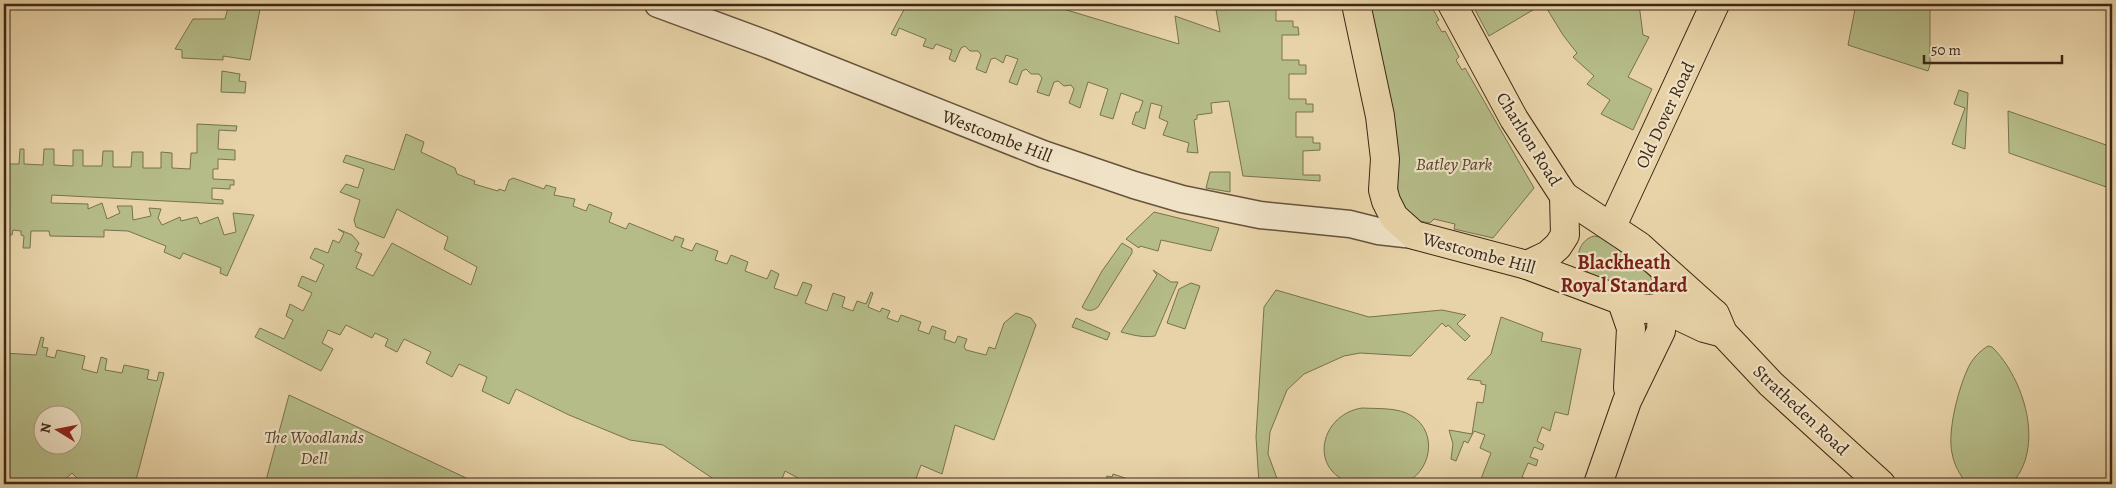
<svg xmlns="http://www.w3.org/2000/svg" width="2116" height="488" font-family="Alegreya,serif">
<style>
.green{fill:#b5bc88;stroke:#78724f;fill-rule:evenodd}
.lines{fill:none;stroke-linecap:round;stroke-linejoin:round}
.minor-casing{stroke:#67533a;stroke-width:29}
.major-casing{stroke:#3c2816;stroke-width:30}
.minor{stroke:#f0e2c6;stroke-width:26}
.major{stroke:#e8d3a8;stroke-width:28}
.labels{text-anchor:middle;stroke-width:4.5;stroke-linejoin:round;paint-order:stroke}
.street-label{font-size:18px;fill:#3c2816;stroke:#f0e2c6}
.park-label{font-size:18px;font-style:italic;fill:#54462d;stroke:#f0e2c6}
.quarter-label{font-size:20px;font-weight:bold;fill:#7a1f14;stroke:#f0e2c6}
</style>
<rect width="100%" height="100%" fill="#e8d3a8"/>
<filter id="stains"><feTurbulence type="fractalNoise" baseFrequency=".004" numOctaves="4"/><feColorMatrix values="0 0 0 0 .2 0 0 0 0 .09 0 0 0 0 .02 0 0 0 .5 -.17"/></filter>
<radialGradient id="worn" r=".72"><stop offset=".6" stop-color="#630" stop-opacity="0"/><stop offset="1" stop-color="#630" stop-opacity=".3"/></radialGradient>
<g class="green">
<path d="M229,4H261L250,60L223,56V60L182,58V50L175,49L193,19H225Z"/>
<path d="M907,4L973,6L974,4H1047L1179,44L1175,16L1220,32L1215,4H1276V21H1293V27H1298L1299,35H1282V60H1299V65H1306V74H1289V99H1306V104H1313V112H1296V137H1313V143H1320V150L1303,151V175H1320V181L1243,176L1229,101L1211,103L1212,113L1197,115V119L1194,120L1198,153L1187,152L1189,143L1163,135L1168,122L1159,118L1162,106L1151,103L1145,129L1132,124L1136,112H1139L1143,101L1121,93L1113,119L1100,115L1108,89L1088,82L1080,108L1069,103L1074,89L1071,85L1064,86L1058,81L1054,82L1049,96L1037,92L1042,78L1039,74H1031L1026,69L1022,71L1017,85L1009,82L1018,59L1006,55L1003,63L995,58L991,59L986,73L976,69L981,55L978,51H970L965,46L961,48L955,62L949,59L952,50L936,44L933,49L923,46L926,39L899,28L896,36L891,34Z"/>
<path d="M1367,4H1430L1439,20L1436,22L1442,32L1445,31L1459,57L1456,60L1462,70L1465,68L1534,188L1493,238L1454,229L1455,224L1434,219L1430,223L1415,220L1402,211L1398,194L1396,155Z"/>
<path d="M1472,4H1543L1489,36Z"/>
<path d="M1544,4H1639L1643,35L1649,37L1628,77L1652,89L1633,130L1601,114L1610,100L1587,84L1594,76L1573,57L1577,53L1563,35Z"/>
<path d="M1856,4H1930V65L1928,71L1848,45Z"/>
<path d="M222,71L240,74L239,81L246,82L245,93L221,92Z"/>
<path d="M1959,90L1968,93L1965,149L1952,144L1965,108L1954,104Z"/>
<path d="M2008,111L2112,147V189L2009,153Z"/>
<path d="M197,124L237,126L236,131L219,130L218,149L235,150V160L218,159V169H213V179L234,180V185H230V189L212,188V199L223,200V204L52,195L51,203L88,204V209L102,203L107,219L120,213L117,206H132L133,220L151,216L149,208L161,209L158,218L162,225L180,217L181,221L197,217L200,224L218,217L224,235L236,232L233,213L254,215L227,276L220,273L221,268L183,253L180,259L164,252L166,246L128,231L104,230V237L50,236L49,231H31L30,248H23L24,236L21,235V231L13,230L12,235L4,234V164H19L20,149H24V164L43,165L44,149H54V165L73,166V150H83V166H102L103,151H113V167H131L132,152H143V168H161V152L172,153V168L190,169L191,153H197Z"/>
<path d="M406,134L424,142L421,152L455,168L457,174L475,181L474,184L498,191L499,189L505,191L509,180L513,178L544,189L546,185L556,188L554,195L575,199L573,206L586,211L589,204L612,213L609,222L626,229L629,223L673,241L675,236L684,239L681,247L692,251L696,243L718,251L715,260L727,264L731,255L748,262L745,271L767,279L771,270L779,274L774,288L797,296L803,282L812,285L805,303L827,311L833,293L845,297L842,307L853,311L857,301L866,304L871,292L873,293L868,307L880,312L882,308L890,311L887,318L898,322L901,315L921,322L918,330L929,334L932,326L946,331L944,339L955,343L958,336L967,339L964,347L966,350L986,355L989,347L995,349L1004,323L1016,313L1031,318L1036,325L994,440L955,425L942,474L921,465L914,484H809L785,471L780,484H721L663,445L630,440L569,415L516,389L509,404L482,391L487,377L459,364L452,377L426,363L431,352L404,339L397,352L385,346L388,339L375,333L372,338L346,325L340,335L328,330L322,343L333,349L321,371L255,337L260,328L284,339L293,320L286,316L290,304L303,311L312,293L298,286L302,276L316,282L324,265L310,258L315,248L328,253L333,240L339,243L344,233L338,229L352,235L359,243L355,251L362,254L356,268L373,276L392,243L471,285L477,267L444,249L448,237L397,209L384,238L356,227L354,220L360,200L340,192L346,184L358,188L364,169L343,162L346,155L394,170Z"/>
<path d="M1210,172H1230V192L1206,188Z"/>
<path d="M1154,212L1219,228L1211,251L1161,240L1158,251L1140,246L1139,248L1126,239Z"/>
<path d="M1594,236L1605,238L1650,276L1654,284C1654,289 1651,295 1645,296C1635,297 1593,277 1585,270C1573,259 1579,240 1594,236Z"/>
<path d="M1122,243L1132,249V253L1098,307C1092,312 1087,311 1082,307L1102,271Z"/>
<path d="M1153,270L1171,282H1178L1155,336C1143,338 1133,335 1121,332L1157,275Z"/>
<path d="M1191,283L1200,286L1185,329L1167,323L1179,289Z"/>
<path d="M1276,290L1369,317L1442,310L1466,315L1457,324L1470,336L1465,341L1448,325L1446,327L1442,323L1411,356L1360,353L1344,356L1304,374L1287,390L1270,432L1268,454L1279,484H1259L1256,437L1264,307Z"/>
<path d="M1501,317L1543,333L1541,341L1581,349L1568,415L1555,412L1550,431L1542,427L1537,441L1544,445L1542,450L1534,447L1530,457L1538,460L1536,466L1528,463L1522,477L1529,481L1528,484H1479L1491,453L1480,448L1485,435L1474,431L1468,443L1464,441L1456,461L1451,459L1453,444L1449,430L1472,434L1477,402L1483,403L1486,385L1481,384V381L1467,379L1491,354Z"/>
<path d="M1076,318L1110,333L1107,340L1072,327Z"/>
<path d="M41,337L44,338L42,347L48,348L46,356L55,358L57,350L85,356L82,369L97,373L101,357L107,359L105,370L122,373L124,365L149,370L147,379L157,381L159,372L164,373L135,484H83L72,473L60,484H22L19,480L14,484H4V353L36,355ZM42,416H72V446H42Z"/>
<path d="M1988,346L1992,347C2024,378 2046,448 2011,484H1967C1960,475 1954,465 1952,453C1947,431 1959,386 1969,366C1974,357 1980,351 1988,346Z"/>
<path d="M289,395L479,484H265Z"/>
<path d="M1362,408C1378,409 1398,407 1412,416C1439,433 1431,473 1403,484C1387,484 1363,488 1348,482C1308,466 1322,414 1362,408Z"/>
<path d="M1113,474L1143,484H1104L1107,476L1112,477Z"/>
</g>
<g class="lines">
<defs>
<path id="minor" d="M658,4L769,45L1043,154L1134,185L1182,199L1260,215L1350,224L1378,231L1414,235"/>
<g id="major">
<path d="M1356,4L1380,116L1385,159L1383,190L1386,201L1394,217L1414,235L1527,265L1644,309L1662,308L1704,328L1723,333"/>
<path d="M1452,4L1514,119L1564,196L1565,235L1558,246L1548,255L1527,265"/>
<path d="M1564,196L1639,246L1709,309L1715,314L1723,333L1771,384L1881,484"/>
<path d="M1612,226L1715,4"/>
<path d="M1622,302L1631,328L1628,388"/>
<path d="M1598,484L1627,401L1661,331L1662,308L1670,293"/>
</g>
</defs>
<use href="#minor" class="minor-casing"/>
<use href="#major" class="major-casing"/>
<use href="#minor" class="minor"/>
<use href="#major" class="major"/>
</g>
<g class="labels">
<g class="street-label">
<text transform="translate(1665 115) rotate(-65)" y="6">Old Dover Road</text>
<text transform="translate(997 136) rotate(21)" y="6">Westcombe Hill</text>
<text transform="translate(1529 139) rotate(58)" y="6">Charlton Road</text>
<text transform="translate(1479 253) rotate(15)" y="6">Westcombe Hill</text>
<text transform="translate(1801 410) rotate(43)" y="6">Stratheden Road</text>
</g>
<g class="park-label">
<text x="1454" y="170">Batley Park</text>
<text x="314" y="443">The Woodlands<tspan x="314" dy="21">Dell</tspan></text>
</g>
<g class="quarter-label">
<text x="1624" y="269">Blackheath<tspan x="1624" dy="23">Royal Standard</tspan></text>
</g>
</g>
<rect width="2116" height="488" fill="none" stroke="#e8d3a8" stroke-width="20"/>
<rect x="5" y="5" width="2106" height="478" fill="none" stroke="#3c2816" stroke-width="2.5"/>
<rect x="10" y="10" width="2096" height="468" fill="none" stroke="#3c2816"/>
<g transform="translate(58 430) rotate(280)"><circle r="24" fill="#f0e2c6" stroke="#a89880"/>
<path d="M0-4L9 19L0 12L-9 19Z" fill="#8f2418"/>
<text y="-8" font-size="14" font-weight="bold" text-anchor="middle" fill="#3c2816">N</text>
</g>
<path d="M1924 55v8h138v-8" fill="none" stroke="#3c2816" stroke-width="2.5"/>
<text x="1931" y="55" font-size="15" fill="#3c2816" stroke="#f0e2c6" stroke-width="4" paint-order="stroke">50 m</text>
<rect width="100%" height="100%" filter="url(#stains)"/>
<rect width="100%" height="100%" fill="url(#worn)"/>
</svg>
